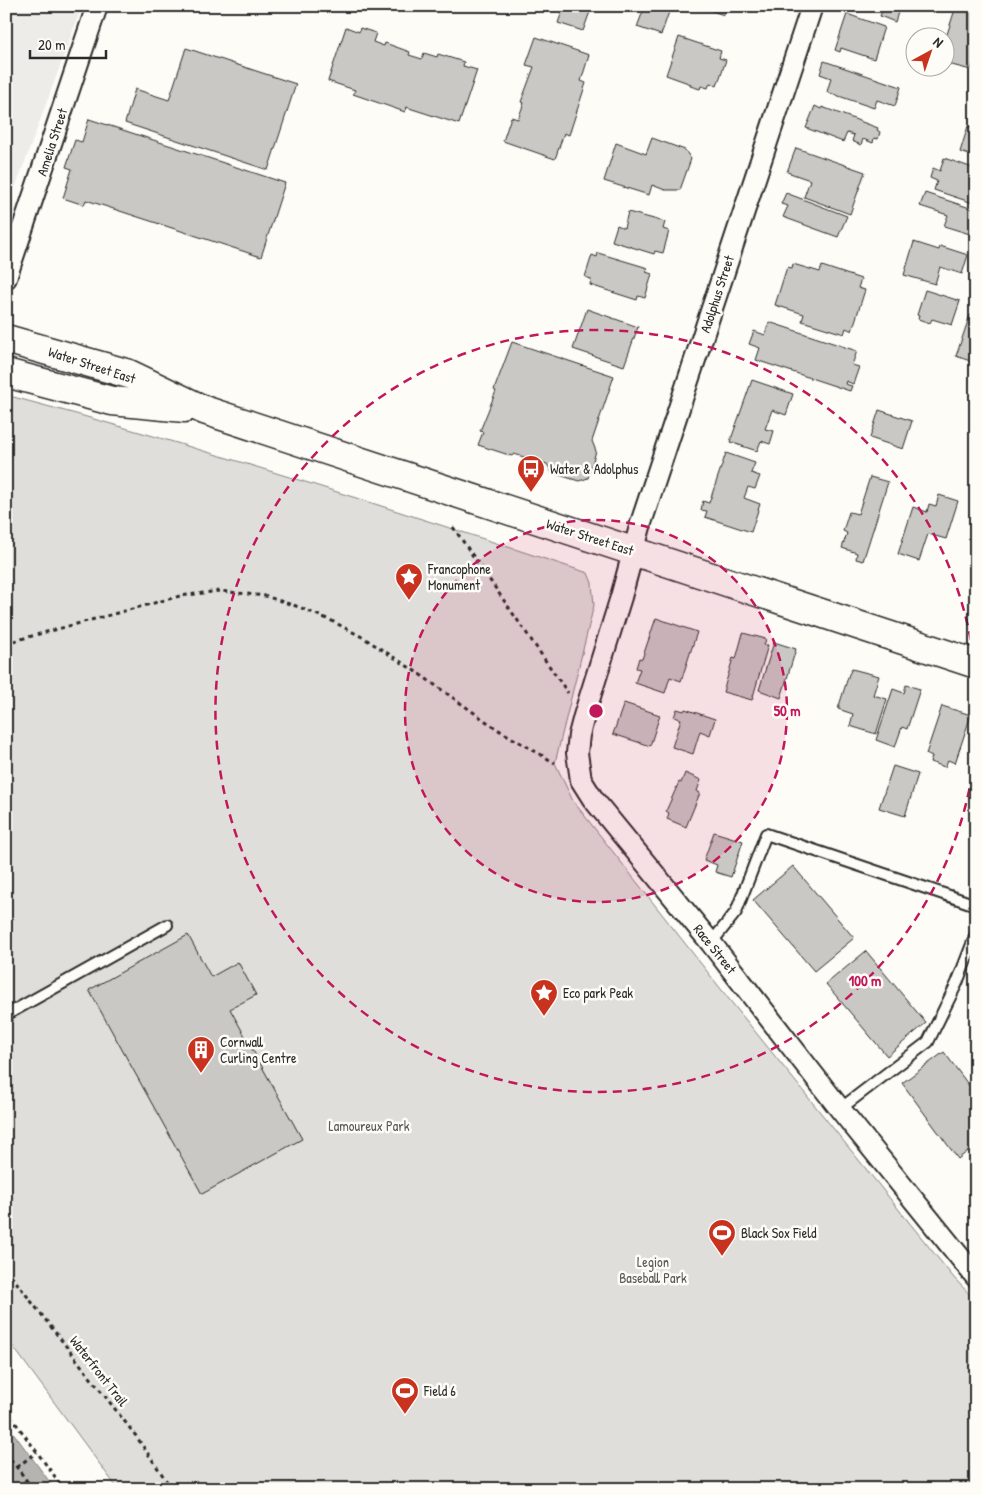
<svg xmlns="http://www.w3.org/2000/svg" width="982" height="1495" font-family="'Patrick Hand',sans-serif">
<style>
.built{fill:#edece8}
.green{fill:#dfdeda;stroke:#858482}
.water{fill:#b5b4b1;stroke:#7e7d7b}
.building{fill:#c9c8c4;stroke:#2b2b2b}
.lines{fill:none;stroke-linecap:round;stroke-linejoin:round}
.lane-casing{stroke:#2b2b2b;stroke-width:14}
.street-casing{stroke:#2b2b2b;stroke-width:24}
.primary-casing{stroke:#2b2b2b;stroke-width:31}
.path{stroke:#2b2b2b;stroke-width:3;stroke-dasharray:4 4;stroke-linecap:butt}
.lane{stroke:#fdfcf7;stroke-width:10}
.street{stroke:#fdfcf7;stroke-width:20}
.primary{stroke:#fdfcf7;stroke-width:28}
.ring{fill:none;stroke:#c2185b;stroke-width:2.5;stroke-dasharray:9 6}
.labels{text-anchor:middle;stroke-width:5;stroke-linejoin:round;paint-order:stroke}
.street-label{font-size:14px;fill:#2b2b2b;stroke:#fdfcf7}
.poi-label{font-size:14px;fill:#2b2b2b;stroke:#fdfcf7;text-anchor:start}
.park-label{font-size:14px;fill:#585857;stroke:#fdfcf7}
.centre{fill:#c2185b;stroke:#fdfcf7;stroke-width:2.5}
.ring-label{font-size:15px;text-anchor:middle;font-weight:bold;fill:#c2185b;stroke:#fdfcf7;stroke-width:5;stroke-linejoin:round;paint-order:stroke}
</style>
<rect width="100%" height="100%" fill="#fdfcf7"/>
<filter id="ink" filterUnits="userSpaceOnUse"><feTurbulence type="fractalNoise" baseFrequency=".02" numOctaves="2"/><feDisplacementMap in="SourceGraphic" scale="10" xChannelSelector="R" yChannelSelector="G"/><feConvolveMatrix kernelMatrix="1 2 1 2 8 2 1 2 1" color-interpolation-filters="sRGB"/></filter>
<g filter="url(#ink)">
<path class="built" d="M6,6H82L6,213Z"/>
<path class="green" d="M6,395C203,447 395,510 588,573L592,583L594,605L555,763L573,801L728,998L954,1278L976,1301V1489H118L6,1337Z"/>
<path class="water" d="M6,1423L55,1489H6Z"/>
<g class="building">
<path d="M564,6H592L583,31L558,23Z"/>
<path d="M645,6H671L661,35L637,27Z"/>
<path d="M697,6H726L724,15Z"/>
<path d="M884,6H900L895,22L880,16Z"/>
<path d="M956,6H976V55L971,70L944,63L947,46L944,44Z"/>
<path d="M847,14L884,27L874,59L841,48L840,52L835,50Z"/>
<path d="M346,27L359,32L360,28L376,33L373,42L384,46L385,43L410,52L409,55L422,59L424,53L437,57L438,54L464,62L463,66L477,70L459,124L406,107L405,112L353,94L355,90L328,81Z"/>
<path d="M536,37L589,55L581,81L586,83L569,135L564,133L555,159L503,141L511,117L518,119L524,103L521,102L534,67L526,65Z"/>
<path d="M679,37L721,51L719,58L726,60L717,86L710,83L708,88L701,86L700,89L690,86L691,84L666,75Z"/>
<path d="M186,48L296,84L268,170L125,123L135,89L169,100Z"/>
<path d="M824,61L901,87L895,106L877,100L874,108L827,92L831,78L820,74Z"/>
<path d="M815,106L821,109L822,107L878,128L877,130L880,132L878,139L874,138L873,143L863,139L861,145L852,141L854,135L847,133L843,142L806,128Z"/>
<path d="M89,119L285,183L261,257L86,200L84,205L63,198L72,169L66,167L75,140L82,142Z"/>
<path d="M968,126L976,129V157L960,152Z"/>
<path d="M652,138L685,150L691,159L680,190H665L652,185L649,195L604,181L616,143L646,154Z"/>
<path d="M796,148L865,172L850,214L804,197L810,180L787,172Z"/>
<path d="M944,158L976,169V196L973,203L934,190L937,181L930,178L933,168L940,171Z"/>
<path d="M786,193L847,216L838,237L783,217L788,206L781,204Z"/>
<path d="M925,193L976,210V233H974L973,235L944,226L948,215L920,206Z"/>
<path d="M628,212L665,222L663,229L669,231L663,253L655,251L654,254L612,241L617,225L624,228Z"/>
<path d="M914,242L939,250L940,246L968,255L962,274L940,267L935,284L904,275Z"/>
<path d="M598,253L648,268L646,272L652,274L645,298L638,296L637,300L590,285L591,279L585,277L592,255L597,257Z"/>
<path d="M793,264L820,272L822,266L861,279L858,288L865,290L852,331L846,328L844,334L802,321L804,314L775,305L787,267L792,268Z"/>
<path d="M925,290L960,301L952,325L932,319L930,323L918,319L919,316L917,315Z"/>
<path d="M587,309L638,327L624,366L573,349Z"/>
<path d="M970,315L976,317V363L956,356Z"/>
<path d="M769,322L857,351L852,365L859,367L853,384L846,381L845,384L852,386L850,391L756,360L760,348L749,344L754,331L765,335Z"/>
<path d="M512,342L614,376L592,441L596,451L588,478L579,481L552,473L547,464L514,454L512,456L478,445L483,432L480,431L496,391L494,390Z"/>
<path d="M752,380L793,394L786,415L772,410L765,429L774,431L770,444L761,441L757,451L730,442Z"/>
<path d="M879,410L912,421L903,449L870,438Z"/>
<path d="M726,453L755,463L751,473L760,476L755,489L748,487L744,498L760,504L751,532L705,517L707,511L701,510L703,501L709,503Z"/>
<path d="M870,477L888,482L863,561L856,559L857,553L842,548L847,533L843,531L849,512L858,514Z"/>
<path d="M939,495L958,501L946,539L928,534L919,561L898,554L913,507L927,512L929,504L936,506Z"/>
<path d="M656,618L697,632L681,681L670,677L665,693L635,683L640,669L636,668L639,658L642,659Z"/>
<path d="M743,633L766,639L764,645H768L752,700L723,692L733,658L736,659Z"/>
<path d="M774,642L796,649L781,698L759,690Z"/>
<path d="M852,669L879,676L873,695L887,699L876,734L850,726L853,714L838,709L849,674Z"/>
<path d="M906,685L920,689L907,729L902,727L895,747L876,740L893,689L904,693Z"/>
<path d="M624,703L660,715L650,746L613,734Z"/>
<path d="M942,706L971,715L955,763L948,760L945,767L930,762L932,757L926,754Z"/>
<path d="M677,709L684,711L685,709L715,719L710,735L700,731L693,754L672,747L681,719L674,717Z"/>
<path d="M893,766L918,774L905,816L879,808Z"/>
<path d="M685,773L701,780L697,791L700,793L686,827L667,819L669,813L666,811L679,782L681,783Z"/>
<path d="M714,832L743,841L731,877L715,872L717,865L704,860Z"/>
<path d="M793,866L854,938L814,971L753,900Z"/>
<path d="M188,935L211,977L238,962L256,995L230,1009L302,1139L202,1194L89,990Z"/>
<path d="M866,951L926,1023L887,1056L826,984Z"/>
<path d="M944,1052L976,1095V1145L958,1159L902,1083Z"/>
</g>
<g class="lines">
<defs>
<g id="lane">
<path d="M711,943L736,912L766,834L976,905"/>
<path d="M6,1015L167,925"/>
<path d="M840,1109L928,1042L957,983L976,934"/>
</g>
<g id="street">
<path d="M812,6L641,523L621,597L584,716L579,735L577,753L581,780L593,799L711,943L840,1109L976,1277"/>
<path d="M6,278L97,6"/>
</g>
<g id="primary">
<path d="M6,339L129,374L204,410L976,664"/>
<path d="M6,373L112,401L185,408"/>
</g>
</defs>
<use href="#lane" class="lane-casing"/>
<use href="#street" class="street-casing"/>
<use href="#primary" class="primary-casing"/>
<g class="path">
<path d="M453,527L568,693"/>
<path d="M6,643L180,596L220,591L265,596L299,607L332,621L364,638L418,673L497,729L555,763"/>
<path d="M6,1269L136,1436L172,1489"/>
<path d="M6,1410L64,1489"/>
<path d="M6,1453L33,1489"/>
<path d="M17,1467L37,1452"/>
<path d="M16,1489L27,1480"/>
</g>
<use href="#lane" class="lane"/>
<use href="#street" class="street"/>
<use href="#primary" class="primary"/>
</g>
</g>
<circle cx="596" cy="711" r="191" fill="#c2185b" fill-opacity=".12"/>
<g class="ring">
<circle cx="596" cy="711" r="191"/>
<path d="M976 744A381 381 0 1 1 976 678"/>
</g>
<defs>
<symbol id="bus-pin" viewBox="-11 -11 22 30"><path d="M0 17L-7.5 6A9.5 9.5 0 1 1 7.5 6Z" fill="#c8321e" stroke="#fdfcf7"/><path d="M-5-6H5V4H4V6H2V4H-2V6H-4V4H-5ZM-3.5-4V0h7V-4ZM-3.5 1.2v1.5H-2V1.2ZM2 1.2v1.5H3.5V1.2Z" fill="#fff"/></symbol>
<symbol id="sight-pin" viewBox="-11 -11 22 30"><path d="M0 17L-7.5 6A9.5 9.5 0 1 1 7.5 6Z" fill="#c8321e" stroke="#fdfcf7"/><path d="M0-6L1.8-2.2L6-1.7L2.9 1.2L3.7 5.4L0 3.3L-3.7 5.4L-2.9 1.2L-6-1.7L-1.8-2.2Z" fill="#fff"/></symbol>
<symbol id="building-pin" viewBox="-11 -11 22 30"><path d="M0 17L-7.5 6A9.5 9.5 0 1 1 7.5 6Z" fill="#c8321e" stroke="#fdfcf7"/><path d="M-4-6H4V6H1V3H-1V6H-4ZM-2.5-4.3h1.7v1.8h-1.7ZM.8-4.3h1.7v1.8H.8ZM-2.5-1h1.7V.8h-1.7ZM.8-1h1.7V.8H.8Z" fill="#fff"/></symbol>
<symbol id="stadium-pin" viewBox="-11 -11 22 30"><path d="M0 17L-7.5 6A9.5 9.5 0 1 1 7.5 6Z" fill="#c8321e" stroke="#fdfcf7"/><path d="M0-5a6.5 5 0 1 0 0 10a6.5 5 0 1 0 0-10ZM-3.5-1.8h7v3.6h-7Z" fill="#fff"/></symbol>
</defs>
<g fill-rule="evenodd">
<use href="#bus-pin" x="515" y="453" width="32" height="43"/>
<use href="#sight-pin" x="393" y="561" width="32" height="43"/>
<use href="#sight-pin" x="528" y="977" width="32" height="43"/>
<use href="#building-pin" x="185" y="1034" width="32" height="43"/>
<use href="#stadium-pin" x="706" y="1217" width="32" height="43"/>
<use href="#stadium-pin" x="389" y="1375" width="32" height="43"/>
</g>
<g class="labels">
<g class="street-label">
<text transform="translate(52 142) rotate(-72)" y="5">Amelia Street</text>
<text transform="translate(717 294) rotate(-72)" y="5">Adolphus Street</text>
<text transform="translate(92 365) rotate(18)" y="5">Water Street East</text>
<text transform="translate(590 537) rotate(18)" y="5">Water Street East</text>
<text transform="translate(715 949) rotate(51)" y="5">Race Street</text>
<text transform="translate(99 1371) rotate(52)" y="5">Waterfront Trail</text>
</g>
<g class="poi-label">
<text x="550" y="474">Water &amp; Adolphus</text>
<text x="428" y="574">Francophone<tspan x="428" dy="16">Monument</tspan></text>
<text x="563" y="998">Eco park Peak</text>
<text x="220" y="1047">Cornwall<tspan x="220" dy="16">Curling Centre</tspan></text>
<text x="741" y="1238">Black Sox Field</text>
<text x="424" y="1396">Field 6</text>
</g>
<g class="park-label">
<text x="369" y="1131">Lamoureux Park</text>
<text x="653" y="1267">Legion<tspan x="653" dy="16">Baseball Park</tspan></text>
</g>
</g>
<circle cx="596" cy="711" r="8" class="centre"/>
<g class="ring-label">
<text x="787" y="716">50 m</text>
<text x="865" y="986">100 m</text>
</g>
<rect width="982" height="1495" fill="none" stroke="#fdfcf7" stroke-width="25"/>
<rect x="12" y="12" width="957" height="1470" fill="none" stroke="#2b2b2b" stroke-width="2" filter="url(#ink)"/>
<g transform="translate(930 52) rotate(40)"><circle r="24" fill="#fdfcf7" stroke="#a9a8a5"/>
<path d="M0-4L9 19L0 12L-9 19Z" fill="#c8321e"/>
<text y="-8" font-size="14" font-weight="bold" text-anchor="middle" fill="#2b2b2b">N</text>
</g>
<path d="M30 50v8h76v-8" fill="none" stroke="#2b2b2b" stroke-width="2.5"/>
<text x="38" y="50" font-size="15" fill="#2b2b2b" stroke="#fdfcf7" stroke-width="4" paint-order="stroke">20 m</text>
</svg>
